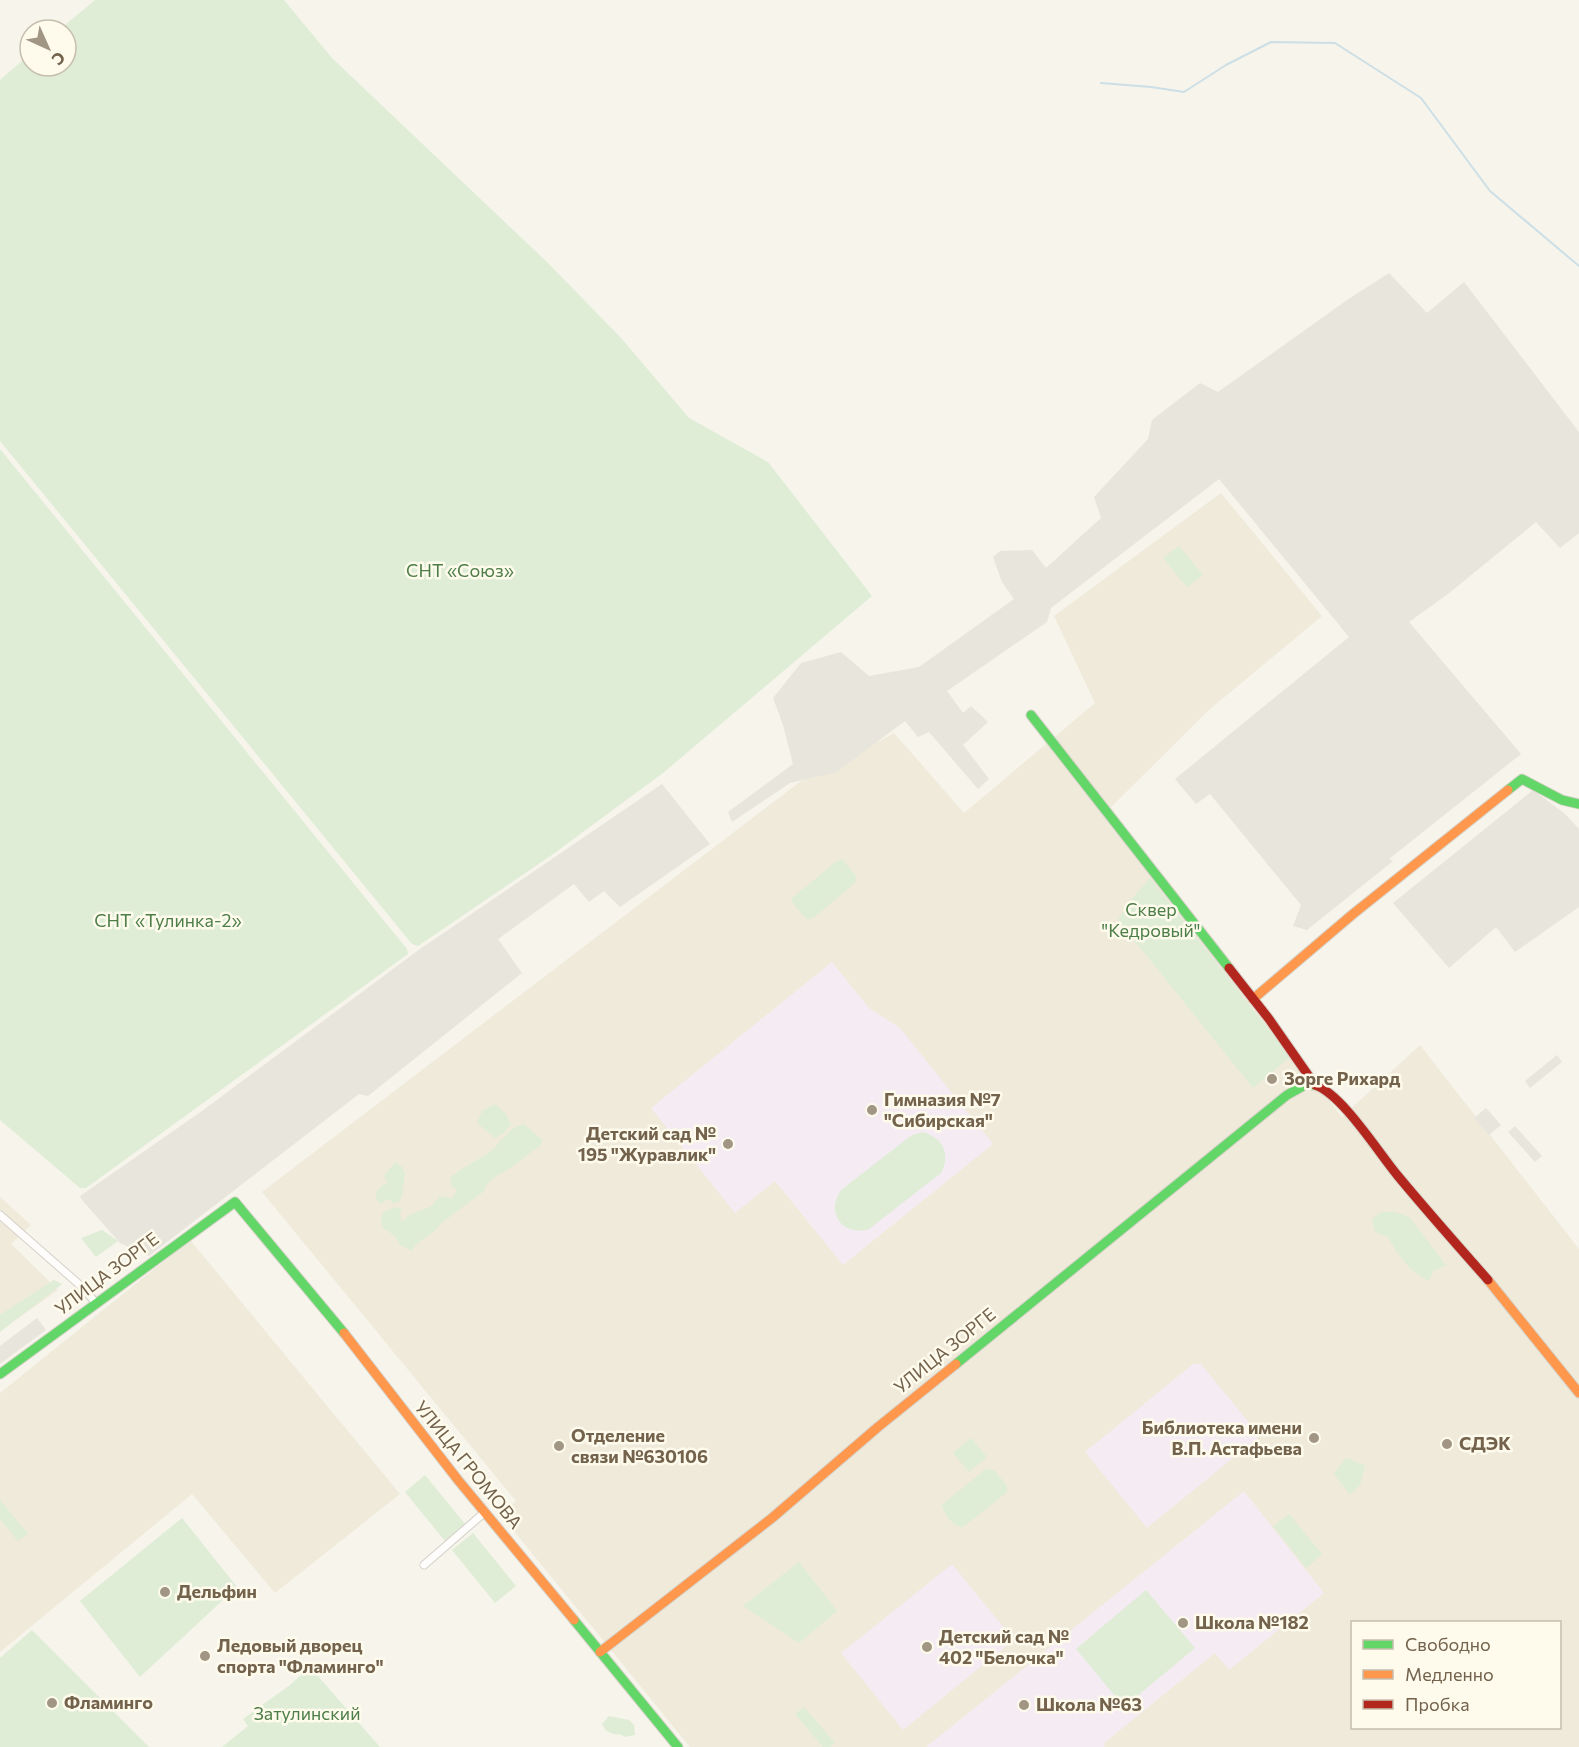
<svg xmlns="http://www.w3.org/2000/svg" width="1579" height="1747" font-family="Commissioner,sans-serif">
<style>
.residential{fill:#efeada;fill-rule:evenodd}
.industrial{fill:#e8e5dc}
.education{fill:#f5ebf2}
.green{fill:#dfedd7}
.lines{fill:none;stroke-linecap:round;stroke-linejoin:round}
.stream{stroke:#cddfe6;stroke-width:2}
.street-casing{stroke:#d4d0c8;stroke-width:9}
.fast-casing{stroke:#d5d1c8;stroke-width:11}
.slow-casing{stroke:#d5d1c8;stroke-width:11}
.jam-casing{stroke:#d5d1c8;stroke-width:11}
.street{stroke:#fefdfc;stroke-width:7}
.fast{stroke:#63d668;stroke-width:9}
.slow{stroke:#ff974d;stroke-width:9}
.jam{stroke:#b3261e;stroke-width:9}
.poi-dot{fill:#a19584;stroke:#fefbed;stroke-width:2}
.labels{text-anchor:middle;stroke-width:5;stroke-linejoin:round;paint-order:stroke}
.park-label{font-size:18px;fill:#4d7e48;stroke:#fefbed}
.poi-label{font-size:18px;font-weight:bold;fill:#73624c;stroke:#fefbed;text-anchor:start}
.street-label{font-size:18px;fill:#73624c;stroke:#fefbed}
</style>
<rect width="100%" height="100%" fill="#f6f4eb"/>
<g class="residential">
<path d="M1221,493L1322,616L1210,709L1103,815L1342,1117L1420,1045L1579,1249V1747H690L500,1514L516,1501L262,1192L801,781L852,756L894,733L964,813L1095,703L1054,616ZM1352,1622H1560V1728H1352Z"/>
<path d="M0,1197L31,1225L11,1244L58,1290L0,1331Z"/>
<path d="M190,1240L400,1494L275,1593L192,1494L0,1652V1393Z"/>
</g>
<g class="industrial">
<path d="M1389,273L1427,313L1464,282L1579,432V533L1560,548L1536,522L1448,594L1409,622L1521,754L1389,859L1393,861L1307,930L1293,926L1301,905L1210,794L1196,804L1175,779L1349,637L1219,479L1051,608L1047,622L947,691L963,713L971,706L988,722L963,745L989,779L978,789L929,732L918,737L905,721L837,772L790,783L732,822L728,812L793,764L783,725L773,698L801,663L841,652L869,676L919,667L1014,599L1002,582L993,557L1000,551L1032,550L1046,568L1101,518L1094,497L1148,439L1152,420L1200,383L1218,392L1347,300Z"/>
<path d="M662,784L710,844L620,907L604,891L589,902L574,884L498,939L522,973L368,1096L359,1094L149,1256L120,1243L82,1200L80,1196L202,1111L420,949Z"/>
<path d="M1533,790L1564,813L1579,829V907L1515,952L1496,927L1449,968L1393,903Z"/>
<path d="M1557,1055L1562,1062L1530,1088L1525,1081Z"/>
<path d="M1486,1108L1501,1125L1489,1135L1474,1118Z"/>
<path d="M1515,1126L1542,1156L1535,1162L1508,1132Z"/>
<path d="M37,1318L46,1330L0,1364V1346Z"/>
</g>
<g class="education">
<path d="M832,962L869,1008L900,1028L993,1144L843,1265L775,1181L735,1213L651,1108Z"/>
<path d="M1193,1364H1201L1260,1436L1147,1528L1085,1452Z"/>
<path d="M1244,1491L1324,1593L1229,1670L1215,1653L1103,1744L1105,1747H926Z"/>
<path d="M952,1564L1014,1640L903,1730L841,1653Z"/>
</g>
<g class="green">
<path d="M95,0H284L332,58L548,263L622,339L689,418L768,462L872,596L663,773L549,857L418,946L412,944L0,441V80L30,54V66H66V30H59Z"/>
<path d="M0,449L407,949L408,954L86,1188H80L0,1120Z"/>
<path d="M1179,546L1203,575L1187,587L1163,558Z"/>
<path d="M842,859L856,876L855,883L812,919H806L792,902V898L837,861Z"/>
<path d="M1150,878L1290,1057L1253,1088L1118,920L1129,902Z"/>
<path d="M495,1104L506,1114L511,1124L504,1133L495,1138L477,1123L482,1111Z"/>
<path d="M524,1124L542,1140L541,1145C531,1152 522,1159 513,1166C503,1174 487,1178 484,1191L440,1224C433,1237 419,1237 412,1251L400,1245L395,1236L383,1228L381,1221L383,1213L395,1207L402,1208L400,1213L402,1222L411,1214L430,1207L440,1196L452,1198L457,1190L451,1186L450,1178C462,1168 474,1162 487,1154C500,1145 508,1127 524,1124Z"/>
<path d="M923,1132C943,1138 951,1154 941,1173L869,1229C843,1237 825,1213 841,1190L912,1135Z"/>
<path d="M395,1162L403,1168L405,1174C403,1182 404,1191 400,1201L393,1204L391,1200H386L381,1204L376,1198V1192L381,1186L388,1184L384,1176Z"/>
<path d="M1381,1212H1395L1409,1217L1446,1265L1433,1271L1429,1281C1409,1272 1398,1254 1387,1236L1375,1232L1372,1219Z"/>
<path d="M102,1230L118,1241L96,1257L81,1238Z"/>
<path d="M54,1280L62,1284L0,1332V1315Z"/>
<path d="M971,1438L987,1457L969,1472L953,1453Z"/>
<path d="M1346,1458L1365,1465L1360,1485L1350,1495L1334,1474Z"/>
<path d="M989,1469L994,1470L1007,1486V1492L963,1527C953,1527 945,1515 942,1506L945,1502L985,1470Z"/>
<path d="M425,1475L465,1524L445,1541L405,1492Z"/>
<path d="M0,1500L28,1534L18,1541L0,1519Z"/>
<path d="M1289,1514L1322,1554L1306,1568L1273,1526Z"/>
<path d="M182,1518L237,1587L140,1677L80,1601Z"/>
<path d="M473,1533L516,1586L495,1603L452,1550Z"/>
<path d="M799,1562L837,1611L799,1643L743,1606Z"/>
<path d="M1146,1590L1195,1648L1124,1707L1076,1649Z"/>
<path d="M32,1630L149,1747H0V1658Z"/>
<path d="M310,1667L380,1747H222L248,1726L243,1719L290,1685Z"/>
<path d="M804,1707L835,1743L830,1747H823L795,1714Z"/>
<path d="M609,1716L629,1720L634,1725L635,1735L624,1737L622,1735C612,1734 606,1733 602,1724Z"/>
</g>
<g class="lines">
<path class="stream" d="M1101,83L1151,87L1184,92L1226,65L1271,42L1335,43L1421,98L1490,191L1579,266"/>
<defs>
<g id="street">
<path d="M0,1215L81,1286L96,1303"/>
<path d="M424,1565L485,1512"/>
</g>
<g id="fast">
<path d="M1031,715L1229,968"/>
<path d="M1508,790L1522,779L1562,800L1579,804"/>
<path d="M956,1364L1287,1095L1305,1085H1315"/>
<path d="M0,1374L235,1202L344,1333"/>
<path d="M574,1620L678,1747"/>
</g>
<g id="slow">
<path d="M1253,999L1353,914L1508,790"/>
<path d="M1488,1280L1579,1393"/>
<path d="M344,1333L458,1480L574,1620"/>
<path d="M600,1652L772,1518L878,1427L956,1364"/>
</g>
<path id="jam" d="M1229,968L1269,1019L1315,1085C1342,1094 1378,1152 1398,1176C1427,1211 1458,1246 1488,1280"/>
</defs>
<use href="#street" class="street-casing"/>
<use href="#fast" class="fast-casing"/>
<use href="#slow" class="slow-casing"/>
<use href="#jam" class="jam-casing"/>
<use href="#street" class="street"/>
<use href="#fast" class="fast"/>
<use href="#slow" class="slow"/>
<use href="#jam" class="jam"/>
</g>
<g class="poi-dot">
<circle cx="1272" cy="1079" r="6"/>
<circle cx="872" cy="1110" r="6"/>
<circle cx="728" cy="1144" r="6"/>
<circle cx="1314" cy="1438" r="6"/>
<circle cx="1447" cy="1444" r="6"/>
<circle cx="559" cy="1446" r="6"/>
<circle cx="165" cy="1592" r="6"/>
<circle cx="1183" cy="1623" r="6"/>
<circle cx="927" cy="1647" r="6"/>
<circle cx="205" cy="1656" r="6"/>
<circle cx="52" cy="1703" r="6"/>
<circle cx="1024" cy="1705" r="6"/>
</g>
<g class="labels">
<g class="park-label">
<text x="460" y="577">СНТ «Союз»</text>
<text x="1151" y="916">Сквер<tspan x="1151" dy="21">"Кедровый"</tspan></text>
<text x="168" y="927">СНТ «Тулинка-2»</text>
<text x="307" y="1720">Затулинский</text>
</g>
<g class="poi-label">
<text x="1284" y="1085">Зорге Рихард</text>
<text x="884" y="1106">Гимназия №7<tspan x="884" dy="21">"Сибирская"</tspan></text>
<text x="716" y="1140" text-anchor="end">Детский сад №<tspan x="716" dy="21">195 "Журавлик"</tspan></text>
<text x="1302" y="1434" text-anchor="end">Библиотека имени<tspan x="1302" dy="21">В.П. Астафьева</tspan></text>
<text x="571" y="1442">Отделение<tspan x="571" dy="21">связи №630106</tspan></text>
<text x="1459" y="1450">СДЭК</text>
<text x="177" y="1598">Дельфин</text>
<text x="1195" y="1629">Школа №182</text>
<text x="939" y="1643">Детский сад №<tspan x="939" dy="21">402 "Белочка"</tspan></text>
<text x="217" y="1652">Ледовый дворец<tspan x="217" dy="21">спорта "Фламинго"</tspan></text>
<text x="64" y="1709">Фламинго</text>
<text x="1036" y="1711">Школа №63</text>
</g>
<g class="street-label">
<text transform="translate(107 1274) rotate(-37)" y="6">УЛИЦА ЗОРГЕ</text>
<text transform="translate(945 1351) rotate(-39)" y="6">УЛИЦА ЗОРГЕ</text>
<text transform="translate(468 1465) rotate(51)" y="6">УЛИЦА ГРОМОВА</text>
</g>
</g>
<rect x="1351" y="1621" width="210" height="108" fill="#fefbed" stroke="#c6bead" stroke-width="1.5"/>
<rect x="1363" y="1640" width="30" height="9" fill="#63d668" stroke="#c6bead" stroke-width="1.5"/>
<text x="1405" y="1651" font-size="18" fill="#73624c">Свободно</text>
<rect x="1363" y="1670" width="30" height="9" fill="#ff974d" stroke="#c6bead" stroke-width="1.5"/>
<text x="1405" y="1681" font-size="18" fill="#73624c">Медленно</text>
<rect x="1363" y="1700" width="30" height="9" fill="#b3261e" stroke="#c6bead" stroke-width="1.5"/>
<text x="1405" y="1711" font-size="18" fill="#73624c">Пробка</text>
<g transform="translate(48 48) rotate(135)"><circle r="28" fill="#fefbed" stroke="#c6bead" stroke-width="1.5"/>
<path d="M0-4.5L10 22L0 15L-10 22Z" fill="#a19584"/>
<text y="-9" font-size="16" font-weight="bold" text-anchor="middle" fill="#73624c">С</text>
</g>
</svg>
